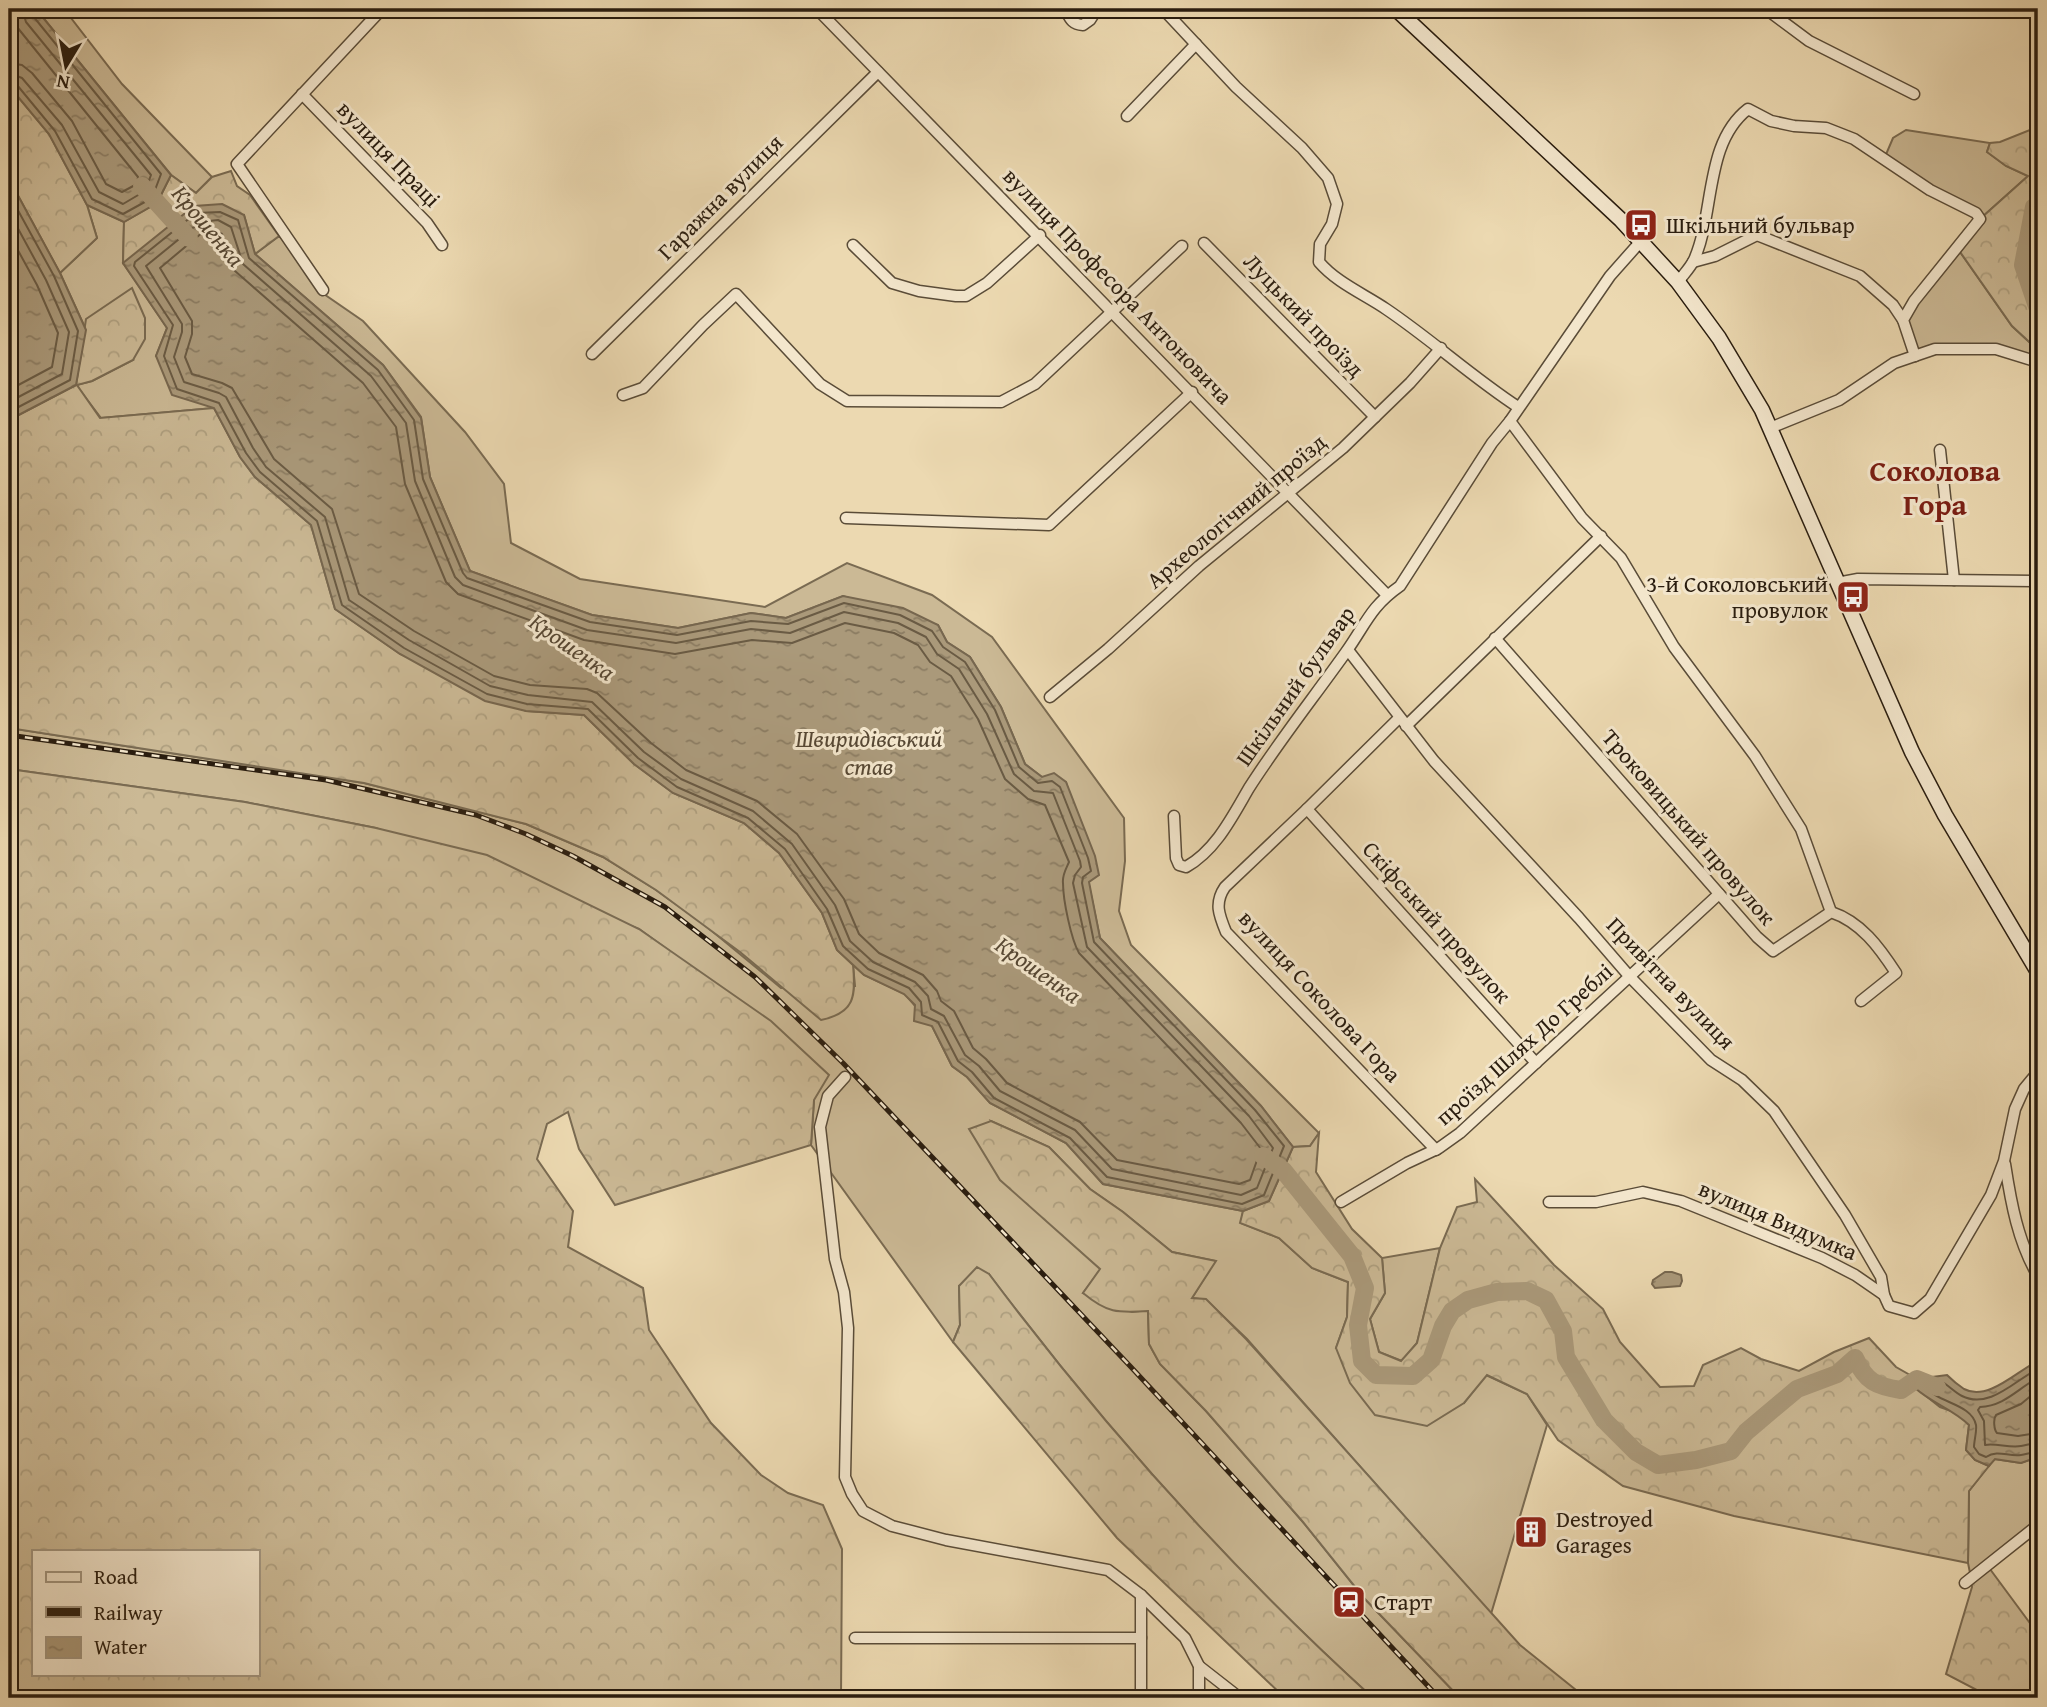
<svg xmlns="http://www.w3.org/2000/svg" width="2047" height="1707" font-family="'Gentium Book Plus',serif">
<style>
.grass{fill:#cbb995;stroke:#7a6b52;stroke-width:2}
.forest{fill:url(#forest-crowns);stroke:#7a6b52;stroke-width:2;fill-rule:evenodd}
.water{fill:url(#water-ripples);stroke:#77674f;stroke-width:2}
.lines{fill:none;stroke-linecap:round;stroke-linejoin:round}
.shore{stroke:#6a5b44;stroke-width:2}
.river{stroke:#aa997a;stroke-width:18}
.street-casing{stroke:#5a4c38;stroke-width:13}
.secondary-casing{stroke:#2a1d0f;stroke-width:17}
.street{stroke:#f3e6cc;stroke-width:10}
.secondary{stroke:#f3e6cc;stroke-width:14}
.rail-casing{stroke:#2a1d0f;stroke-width:5}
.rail{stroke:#f3e6cc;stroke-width:2.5;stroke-dasharray:8;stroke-linecap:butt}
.labels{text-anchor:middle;stroke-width:6;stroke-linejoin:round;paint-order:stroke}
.street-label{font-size:23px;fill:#2a1d0f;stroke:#f3e6cc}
.poi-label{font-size:23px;fill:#2a1d0f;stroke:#f3e6cc;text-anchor:start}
.water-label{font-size:24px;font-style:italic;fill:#574834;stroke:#f3e6cc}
.district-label{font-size:30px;font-weight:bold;fill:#7a1f14;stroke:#f3e6cc}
</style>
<defs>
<pattern id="forest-crowns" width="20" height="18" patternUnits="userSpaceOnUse" patternTransform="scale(1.75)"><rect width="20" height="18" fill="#cbb995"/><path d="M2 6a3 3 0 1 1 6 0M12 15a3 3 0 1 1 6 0" fill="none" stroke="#ae9f7f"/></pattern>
<pattern id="water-ripples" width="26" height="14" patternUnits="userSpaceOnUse" patternTransform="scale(1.75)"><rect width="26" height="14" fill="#aa997a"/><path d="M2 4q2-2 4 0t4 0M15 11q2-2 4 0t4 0" fill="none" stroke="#8b7c62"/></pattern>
</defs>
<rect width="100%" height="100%" fill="#ecd9b1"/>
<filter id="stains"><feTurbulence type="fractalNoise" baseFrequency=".00286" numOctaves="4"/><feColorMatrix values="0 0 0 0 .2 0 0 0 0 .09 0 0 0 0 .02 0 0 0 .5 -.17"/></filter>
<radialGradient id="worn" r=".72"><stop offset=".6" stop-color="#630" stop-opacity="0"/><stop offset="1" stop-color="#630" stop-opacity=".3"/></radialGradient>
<g class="grass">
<path d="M36,9H64L122,84L212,177L196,193L171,175Z"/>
<path d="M1906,130L1990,143L1987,152L2006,166L2028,176L1980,219L1884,159L1893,138Z"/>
<path d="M87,205L124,222L123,263L167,328L156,356L214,408L101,418L76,385L92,381L133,360L86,330L60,273L97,238Z"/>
<path d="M279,236L286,242L321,292L363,321L465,432L504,484L511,543L580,579L765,607L847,563L932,595L992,637L1124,818L1125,861L1119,911L1131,945L1319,1133L1310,1146L1293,1147L1261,1106L1100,938L1072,803L1066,782L1042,777L1025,764L1001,707L970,657L947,642L938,625L843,596L786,618L751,613L678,628L592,615L470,571L430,477L421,417L383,365L255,254Z"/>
<path d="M1958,249L2012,326L2038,350V362L1996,349L1915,356L1903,320Z"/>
<path d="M9,728L364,783L526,824L603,857L656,890L701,922L781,988L855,986L853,965L864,975L905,994L932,1026L952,1066L967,1077L990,1103L1066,1143L1103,1184L1243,1211L1241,1223L1279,1238L1312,1268L1348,1282L1347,1317L1336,1348L1464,1403L1486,1375L1527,1394L1547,1425L1491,1614L1247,1339L1206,1300L1192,1298L1215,1261L1172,1252L1123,1212L1090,1189L1049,1147L991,1121L1041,1215L1101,1269L1083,1293L1132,1312L1148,1310L1149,1344L1160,1364L1206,1411L1303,1522L1364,1598L1460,1698H1373C1233,1571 1102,1425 989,1274L959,1286L960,1325L953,1342L811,1145L814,1100L701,974L639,929L376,828L245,802L9,769Z"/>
<path d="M1440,1248L1417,1343L1402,1361L1379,1352L1370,1319L1385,1293L1382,1258Z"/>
<path d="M1994,1459L2021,1463L2032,1459L2038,1460V1525L1971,1578L1968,1563L1969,1491Z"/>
</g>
<g class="forest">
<path d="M9,86L49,134L87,205L97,238L60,273L9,179Z"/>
<path d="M2035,128L2038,129V350L2012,326L1958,249L1980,219L2028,176L2006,166L1987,152L1990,143L2000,142Z"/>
<path d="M231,171L237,186L250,195L279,236L255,254L244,215L123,263L124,222L157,203L171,175L196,193L212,177Z"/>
<path d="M132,288L145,318V339L133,360L92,381L77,385L100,418L214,408L240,457L255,477L311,525L335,609L400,654L526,711L584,715L634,764L673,793L744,823L779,853L822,913L837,950L853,965C856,996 855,1013 821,1020L740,952L656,890L603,857L526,824L364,783L9,728V420L76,385L86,319Z"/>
<path d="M9,769L245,802L376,828L487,855L639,929L771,1021L829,1075L814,1100L811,1145L615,1205L579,1149L568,1112L547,1124L537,1159L573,1211L568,1247L643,1288L649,1330L711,1423L761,1475L788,1493L823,1505L842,1549L841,1698H9ZM257,1551V1674H33V1551Z"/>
<path d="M991,1121L1049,1147L1090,1189L1123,1212L1172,1252L1216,1261L1192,1298L1206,1299L1246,1339L1520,1645L1586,1698H1460L1364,1598L1303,1522L1206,1411L1160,1364L1149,1344L1148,1311C1117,1313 1107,1313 1083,1293L1100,1269L1000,1180L969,1129Z"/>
<path d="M1319,1133L1316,1172L1352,1229L1382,1258L1385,1293L1370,1319L1379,1352L1401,1361L1417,1343L1440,1248L1457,1207L1477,1202L1475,1179L1554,1265L1603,1309L1620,1342L1660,1387L1694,1386L1703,1365L1741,1348L1761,1359L1799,1371L1834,1352L1869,1338L1896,1367L1917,1379L1916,1388L1940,1407L1957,1413L1969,1425L1966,1450L1975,1460L1989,1466L1969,1491L1968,1563L1734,1516L1623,1486L1558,1440L1527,1394L1487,1375L1464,1403L1427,1426L1375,1415L1350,1383L1336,1348L1347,1317L1348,1282L1312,1268L1279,1238L1240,1223L1243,1211L1269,1201L1293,1147L1310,1146Z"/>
<path d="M977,1267L989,1274C1103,1426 1232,1570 1373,1698H1285L1117,1538L953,1342L960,1325L959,1286Z"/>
<path d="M1987,1565L2038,1634V1698H1992L1946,1674L1972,1587L1971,1578Z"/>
</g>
<g class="water">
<path d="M9,9H36L171,175L157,203L124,222L87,205L49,134L9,86Z"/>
<path d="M9,179L60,273L86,330L76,385L9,420Z"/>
<path d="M222,204L244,215L255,254L383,365L421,418L430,477L470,571L592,615L678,628L751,613L786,618L843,596L903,608L938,625L947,642L970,657L1001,707L1025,764L1042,777L1054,773L1066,782L1095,856L1099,875L1089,882L1100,938L1261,1106L1293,1147L1269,1201L1243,1211L1103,1184L1066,1143L990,1103L967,1077L952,1066L932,1026L914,1021L915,1005L904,994L864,975L837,950L822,913L779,853L744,823L673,793L634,764L584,715L526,711L485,701L400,654L335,609L311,525L255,477L240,457L214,408L172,395L156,356L167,328L123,263L194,206Z"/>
<path d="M1665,1272H1672L1681,1275L1682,1281L1680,1286L1655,1288L1652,1284L1653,1280Z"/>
<path d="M2038,1361V1460L2032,1459L2021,1463L1995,1459L1989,1466L1975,1460L1966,1450L1969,1425C1953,1409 1933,1404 1915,1388L1917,1379L1947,1375C1952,1380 1958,1385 1964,1389C1988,1402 2018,1370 2038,1361Z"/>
</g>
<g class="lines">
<g class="shore">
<path d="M9,63L22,65L32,73L72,121L106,184L122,192L137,184L138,177L17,27L12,9"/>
<path d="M9,73L22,78L62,125L99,192L123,204L145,191L151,175L26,22L22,9"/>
<path d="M9,82L17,85L55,131L92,199L123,214L152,198L161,174L33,16L31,9"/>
<path d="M9,194L54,276L78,331L70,380L9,412"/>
<path d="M9,212L46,280L69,332L62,374L9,402"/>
<path d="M220,212L238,220L249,258L378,370L414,420L423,479L463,573L467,578L590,622L677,635L751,621L788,624L844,603L900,615L932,631L943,647L965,662L995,710L1019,767L1038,783L1052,781L1060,787L1088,858L1091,871L1083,877L1082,883L1094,942L1255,1110L1284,1146L1264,1195L1242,1204L1107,1177L1070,1138L994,1098L972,1072L958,1061L938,1022L922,1015L921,1002L909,988L868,969L843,946L827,909L785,849L748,818L677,787L638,758L588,709L527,704L487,694L404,648L342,605L317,521L260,472L246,453L219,403L177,389L164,356L173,325L134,266L135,262L196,213Z"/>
<path d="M218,220L231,227L243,264L371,376L406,423L415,481L455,577L463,585L587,630L676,643L751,629L790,633L844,612L898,623L926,637L937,654L959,669L987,714L1014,774L1034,791L1053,793L1080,861L1081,867L1075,875L1073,883L1087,947L1249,1116L1273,1148L1257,1188L1241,1195L1112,1169L1075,1130L1000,1091L979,1066L965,1055L944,1016L931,1009L928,996L915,982L873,962L850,941L835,905L792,844L753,811L681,779L644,752L592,702L528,695L490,686L409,640L349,600L325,517L266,467L253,448L226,397L219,393L184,382L174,357L182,332V324L146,266L200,222Z"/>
<path d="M216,231L222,234L229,261L235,271L363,383L396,427L405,484L446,582L458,594L584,640L675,654L752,640L792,643L845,623L894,633L918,645L930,662L951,676L978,719L1005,779L1028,799L1045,805L1069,862C1066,869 1062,875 1063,883C1063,900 1071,939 1079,953L1241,1123L1261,1149L1250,1180L1239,1184L1117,1160L1080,1122L1007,1083L986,1059L973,1048L954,1011L941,1001L937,991L923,975L879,953L859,934L844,899L797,834L757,801L686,770L651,743L597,693L587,689L530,685L494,676L414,631L359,594L332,509L274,459L232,388L222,383L192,374L185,357L192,334V321L160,268L203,232Z"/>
<path d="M9,234L37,285L58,333L52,367L9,390"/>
<path d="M2038,1369C2016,1379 1990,1410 1962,1396C1956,1393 1950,1387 1944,1383L1929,1384L1927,1388C1938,1403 1972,1404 1976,1425C1977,1431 1974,1441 1974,1447L1979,1454L1986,1457C1998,1449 2008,1457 2021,1455C2028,1454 2031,1452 2038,1453"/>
<path d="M2038,1378C2018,1388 2005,1406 1980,1407L1978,1410L1984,1421L1985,1445C1996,1443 2009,1448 2021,1446C2028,1445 2031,1443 2038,1444"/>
<path d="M2038,1390L2021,1404L1996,1415C1993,1419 1994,1430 1997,1433L2018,1436L2038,1433"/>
</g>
<g class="river">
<path d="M142,186L189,238"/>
<path d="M2038,205L2034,207L2023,265L2038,309"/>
<path d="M1263,1156L1283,1170L1352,1256L1365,1288L1358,1325L1362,1361L1376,1375L1413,1376L1431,1360L1443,1326L1452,1311L1468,1300L1497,1292L1527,1291L1546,1300L1563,1331L1566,1357L1604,1420L1636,1452L1658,1465L1696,1460L1731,1451L1746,1432L1797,1389L1837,1374L1855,1358C1866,1382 1876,1386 1901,1390L1917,1379L1937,1387"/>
</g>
<defs>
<g id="street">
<path d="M817,9L1387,595"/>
<path d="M1065,9C1070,18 1071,24 1083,25L1090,20L1097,9"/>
<path d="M1163,9L1236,87L1302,148L1328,178L1337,204L1332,224L1320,244L1319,262C1337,283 1364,294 1386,309C1432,340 1472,377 1518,407"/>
<path d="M1766,9L1809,41L1914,94"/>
<path d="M302,94L427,223L442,245"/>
<path d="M1127,116L1196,44"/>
<path d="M1204,243L1375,417"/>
<path d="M853,245L892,283L919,291L956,296H966L987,283L1040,235"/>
<path d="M1693,262L1715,256L1757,235L1860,276L1893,305L1903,320"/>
<path d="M1678,282C1683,275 1690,268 1694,260C1715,213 1704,143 1748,109L1771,121L1794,126L1826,128L1854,139L1930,190L1976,213L1980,219L1914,301L1903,320L1915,356"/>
<path d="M323,290L237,164L382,9"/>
<path d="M592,354L878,72"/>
<path d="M623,395L643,388L703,325L736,294L820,384L847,401L1001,402L1035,384L1182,246"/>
<path d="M1510,421L1582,518L1621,558L1674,647L1755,756L1801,829L1831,912"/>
<path d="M1770,428L1839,400L1894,363L1935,349H1996L2038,362"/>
<path d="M1940,450L1954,580"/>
<path d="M846,518L1049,525L1192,392"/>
<path d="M1837,583L1858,579L2038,581"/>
<path d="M1495,638L1757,937L1773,951L1831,912C1861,922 1879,947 1896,973L1861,1001"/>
<path d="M1348,650L1434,761L1579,918L1630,977L1711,1060L1742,1080L1774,1111L1845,1215L1881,1277L1884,1295"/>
<path d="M1050,697L1108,649L1199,566L1343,448L1410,383L1441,348"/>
<path d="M1399,718L1307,809L1225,887C1214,903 1219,915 1226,932L1436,1150"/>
<path d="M1406,726L1601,536"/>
<path d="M1307,809L1536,1063"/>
<path d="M1174,816L1176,858L1179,865L1186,867C1216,850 1232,817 1249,788C1279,741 1314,697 1346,652C1366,624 1370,607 1400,586L1492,443L1510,421L1610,276L1641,241"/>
<path d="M845,1077L828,1096L820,1127L835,1259L844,1292L848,1328L845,1477L852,1494L863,1511L892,1526L946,1540L1108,1570L1141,1595L1185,1638L1199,1666V1698"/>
<path d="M2005,1164C2011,1203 2018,1242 2038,1276"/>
<path d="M1341,1202L1407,1163L1439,1148L1460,1133L1719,894"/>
<path d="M1549,1202H1596L1643,1192L1681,1201L1822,1258L1855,1275L1884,1295L1889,1306L1914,1313L1930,1299L1991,1195L2004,1161L2015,1109L2024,1089L2038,1072"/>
<path d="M1965,1583L2038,1525"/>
<path d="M855,1638H1141"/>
<path d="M1199,1666L1240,1698"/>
<path d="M1141,1698V1595"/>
</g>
<path id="secondary" d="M1396,9L1621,220L1678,282L1719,338L1762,410L1912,752L1945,815L2038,972"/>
</defs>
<use href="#street" class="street-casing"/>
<use href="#secondary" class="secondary-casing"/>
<use href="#street" class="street"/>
<use href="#secondary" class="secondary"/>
<defs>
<path id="rail" d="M9,735L326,780L476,815L526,834L573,856L665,907L755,977L843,1063L1130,1366L1439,1698"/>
</defs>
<use href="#rail" class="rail-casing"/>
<use href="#rail" class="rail"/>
</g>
<defs>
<symbol id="bus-square" viewBox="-11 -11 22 22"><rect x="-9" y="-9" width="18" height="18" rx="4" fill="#8f2418" stroke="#f3e6cc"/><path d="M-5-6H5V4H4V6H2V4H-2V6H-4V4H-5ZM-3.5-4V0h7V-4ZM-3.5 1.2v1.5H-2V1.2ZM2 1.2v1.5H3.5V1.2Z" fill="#fff"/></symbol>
<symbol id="building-square" viewBox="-11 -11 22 22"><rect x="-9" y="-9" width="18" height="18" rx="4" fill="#8f2418" stroke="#f3e6cc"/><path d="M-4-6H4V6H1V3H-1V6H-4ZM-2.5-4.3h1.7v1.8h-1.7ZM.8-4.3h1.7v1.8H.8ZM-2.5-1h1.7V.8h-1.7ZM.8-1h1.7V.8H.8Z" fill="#fff"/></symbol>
<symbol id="station-square" viewBox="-11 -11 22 22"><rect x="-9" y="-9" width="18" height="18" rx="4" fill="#8f2418" stroke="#f3e6cc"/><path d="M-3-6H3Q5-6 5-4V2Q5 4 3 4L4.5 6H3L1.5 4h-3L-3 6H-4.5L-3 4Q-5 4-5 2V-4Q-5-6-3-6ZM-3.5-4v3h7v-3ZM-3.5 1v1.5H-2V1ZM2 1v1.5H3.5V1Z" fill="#fff"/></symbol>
</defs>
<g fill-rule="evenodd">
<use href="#bus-square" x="1622" y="206" width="38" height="38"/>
<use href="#bus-square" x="1834" y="578" width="38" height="38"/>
<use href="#building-square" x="1512" y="1513" width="38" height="38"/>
<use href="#station-square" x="1330" y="1583" width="38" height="38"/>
</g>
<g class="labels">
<g class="street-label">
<text transform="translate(389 154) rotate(46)" y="8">вулиця Праці</text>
<text transform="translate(720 197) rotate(-45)" y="8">Гаражна вулиця</text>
<text transform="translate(1118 286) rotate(46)" y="8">вулиця Професора Антоновича</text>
<text transform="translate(1304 315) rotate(46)" y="8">Луцький проїзд</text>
<text transform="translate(1236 511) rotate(-40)" y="8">Археологічний проїзд</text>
<text transform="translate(1295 686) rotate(-55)" y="8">Шкільний бульвар</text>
<text transform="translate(1689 827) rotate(49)" y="8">Троковицький провулок</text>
<text transform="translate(1437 922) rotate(48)" y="8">Скіфський провулок</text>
<text transform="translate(1671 983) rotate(46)" y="8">Привітна вулиця</text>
<text transform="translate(1320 996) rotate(47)" y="8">вулиця Соколова Гора</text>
<text transform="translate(1524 1044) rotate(-42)" y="8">проїзд Шлях До Греблі</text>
<text transform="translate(1778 1220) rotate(23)" y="8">вулиця Видумка</text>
</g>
<g class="poi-label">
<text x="1666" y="233">Шкільний бульвар</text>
<text x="1828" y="592" text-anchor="end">3-й Соколовський<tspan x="1828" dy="26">провулок</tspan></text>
<text x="1556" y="1527">Destroyed<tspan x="1556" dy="26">Garages</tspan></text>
<text x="1374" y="1610">Старт</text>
</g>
<g class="water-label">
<text transform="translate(208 226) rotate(50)" y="8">Крошенка</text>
<text transform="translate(572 647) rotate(35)" y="8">Крошенка</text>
<text x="869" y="747">Швиридівський<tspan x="869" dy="28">став</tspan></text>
<text transform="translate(1038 970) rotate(35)" y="8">Крошенка</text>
</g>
<g class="district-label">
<text x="1935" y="481">Соколова<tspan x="1935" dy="34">Гора</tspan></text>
</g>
</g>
<rect width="2047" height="1707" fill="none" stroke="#ecd9b1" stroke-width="35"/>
<rect x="10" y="10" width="2026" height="1686" fill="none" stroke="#2a1d0f" stroke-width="3.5"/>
<rect x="18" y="18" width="2012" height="1672" fill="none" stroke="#2a1d0f" stroke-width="2"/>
<rect x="32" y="1550" width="228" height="126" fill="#f3e6cc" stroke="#a39680" stroke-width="2"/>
<rect x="46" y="1572" width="35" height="10" fill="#f3e6cc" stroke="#a39680" stroke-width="2"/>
<text x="94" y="1584" font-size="21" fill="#2a1d0f">Road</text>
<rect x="46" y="1607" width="35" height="10" fill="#2a1d0f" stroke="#a39680" stroke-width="2"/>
<text x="94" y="1620" font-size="21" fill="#2a1d0f">Railway</text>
<rect x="46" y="1637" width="35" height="21" fill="url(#water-ripples)" stroke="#a39680" stroke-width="2"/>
<text x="94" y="1654" font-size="21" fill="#2a1d0f">Water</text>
<g transform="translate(66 66) rotate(190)" stroke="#f3e6cc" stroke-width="5" paint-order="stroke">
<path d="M0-5L12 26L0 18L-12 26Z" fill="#2a1d0f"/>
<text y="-10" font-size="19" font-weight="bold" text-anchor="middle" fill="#2a1d0f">N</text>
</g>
<rect width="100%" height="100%" filter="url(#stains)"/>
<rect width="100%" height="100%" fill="url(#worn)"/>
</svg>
